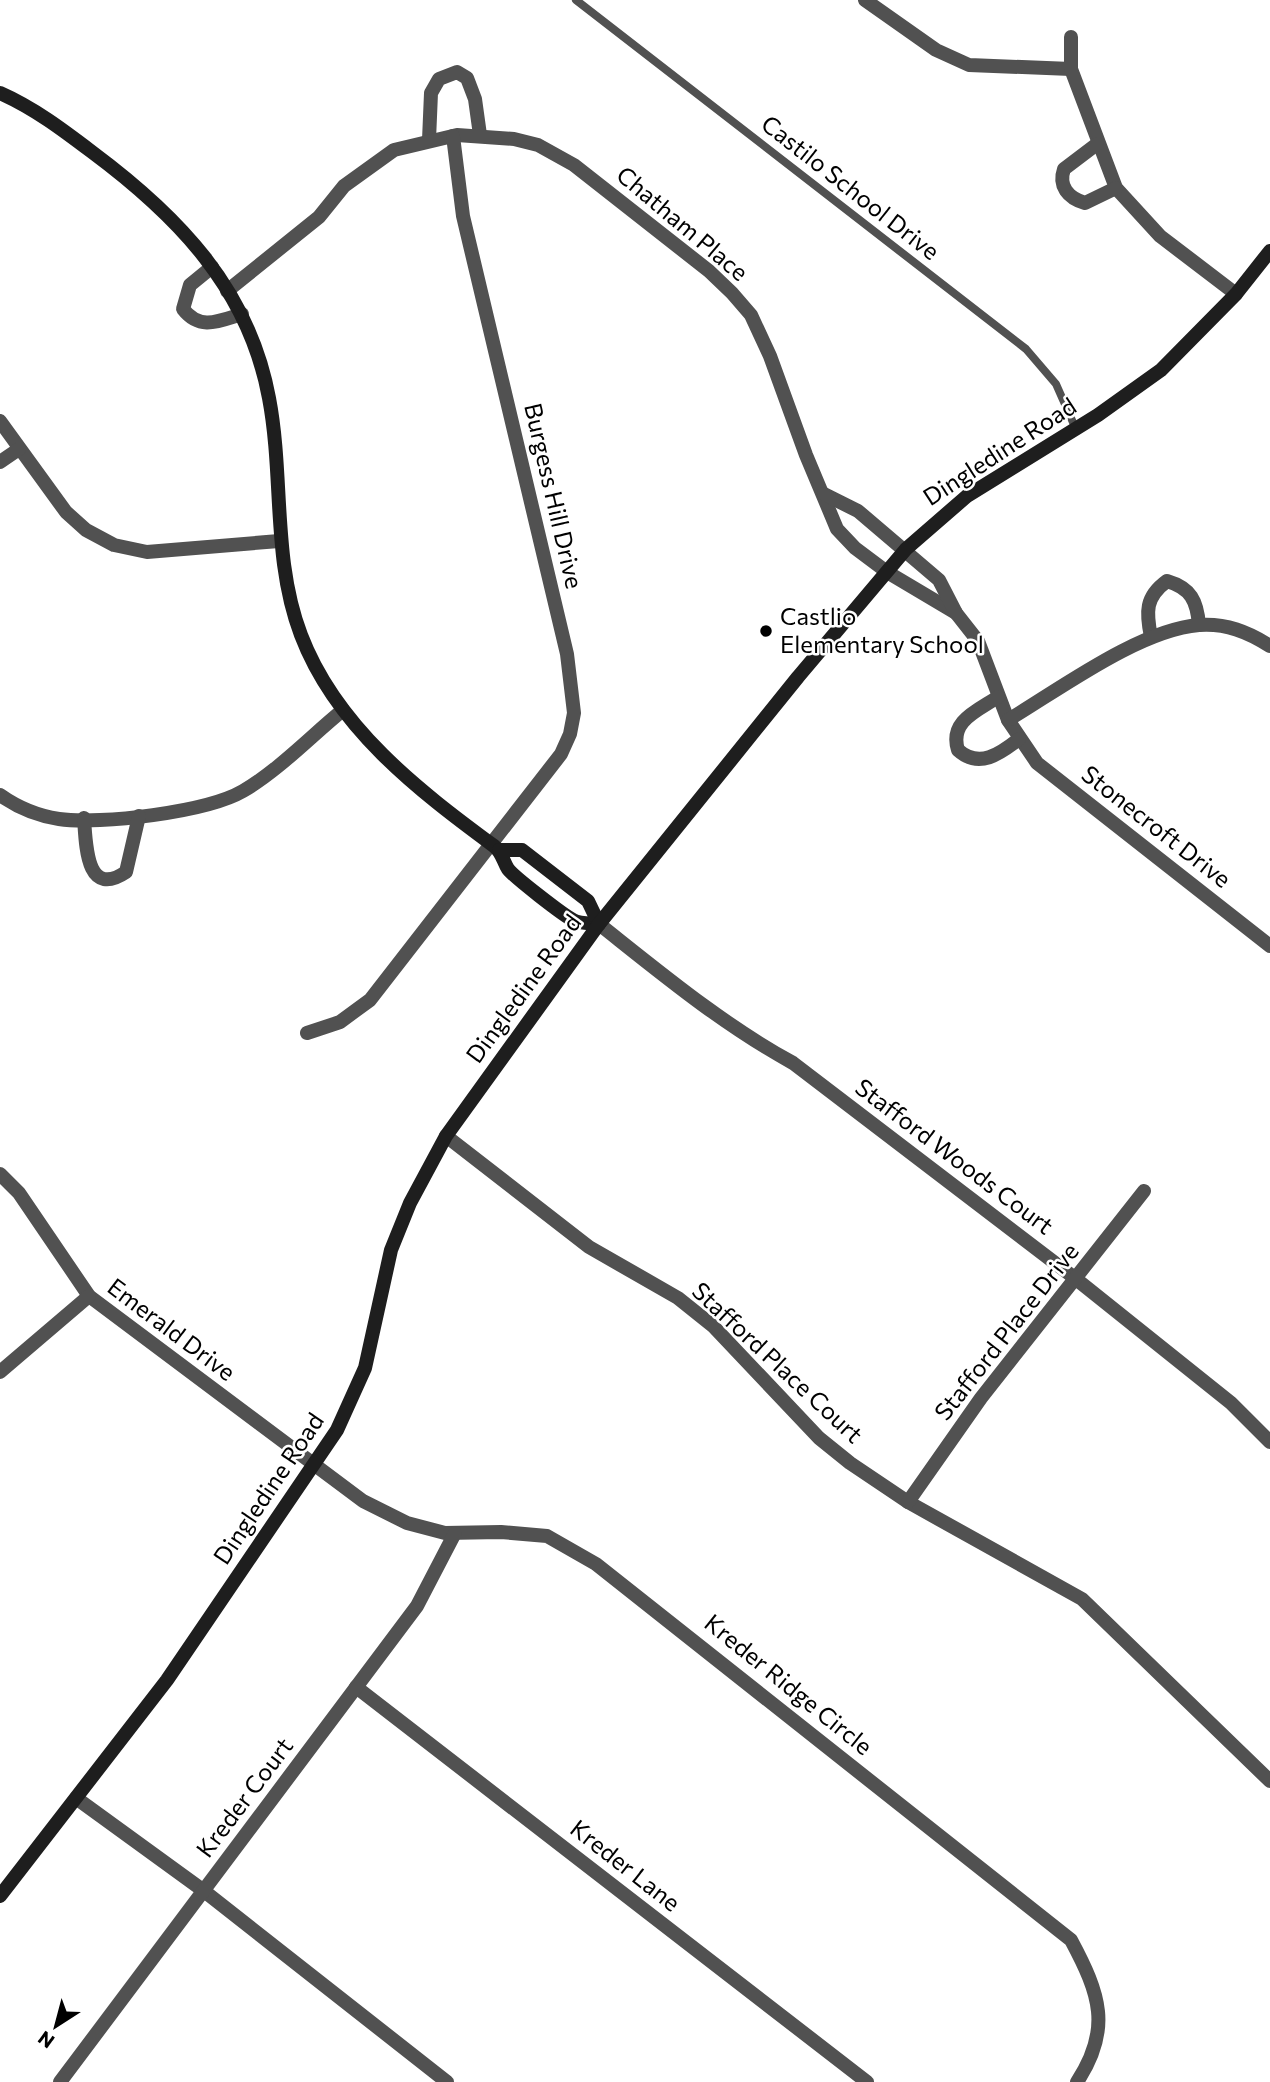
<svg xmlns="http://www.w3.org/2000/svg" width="1270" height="2082" font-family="Commissioner,sans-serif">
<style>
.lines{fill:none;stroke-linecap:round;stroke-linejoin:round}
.lane{stroke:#515151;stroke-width:8}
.street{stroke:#515151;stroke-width:14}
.secondary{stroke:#1e1e1e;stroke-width:14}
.poi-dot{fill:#000;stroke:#fff;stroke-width:2.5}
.labels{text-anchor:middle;stroke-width:5;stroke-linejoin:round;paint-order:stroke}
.street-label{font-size:24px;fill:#000;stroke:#fff}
.poi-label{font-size:24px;fill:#000;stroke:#fff;text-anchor:start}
</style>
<rect width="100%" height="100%" fill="#fff"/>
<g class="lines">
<path class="lane" d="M576,0L1026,349L1056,384L1075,427"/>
<g class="street">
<path d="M865,0L936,50L969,65L1071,69"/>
<path d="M1071,37V69L1116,188L1160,236L1236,294"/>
<path d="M429,140L431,93L439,79L457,72L467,78L475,99L480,135"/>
<path d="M1097,144L1064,169C1058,186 1068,198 1085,203L1116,188"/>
<path d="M212,267L190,285L183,309C200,331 219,321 242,314"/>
<path d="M227,291L319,217L344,186L394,150L457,135L514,139L538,145L574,165L709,271L732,293L751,315L770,356L806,455L837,529L855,548L887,572L956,613"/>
<path d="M0,421L66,512L86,530L114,545L147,552L279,541"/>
<path d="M0,462L19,449"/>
<path d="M824,494L858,511L939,580L956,613L978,641L1008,720L1037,763L1270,946"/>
<path d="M1151,637C1146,612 1145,597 1167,581C1191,588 1197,601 1199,625"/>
<path d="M998,697C977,711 949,721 958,750C979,769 1000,754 1019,739"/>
<path d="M1008,720C1060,689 1139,630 1199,625C1226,623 1248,632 1270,646"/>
<path d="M0,795C17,807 39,816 59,819C100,825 207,812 243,791C279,770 311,736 343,710"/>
<path d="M84,818C86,845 86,899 126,872L139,816"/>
<path d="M599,924C662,974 722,1024 793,1063L1076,1279L1231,1403L1270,1442"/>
<path d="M307,1033L340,1022L370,1000L561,754L570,734L574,713L567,654L463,216L453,136"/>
<path d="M446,1136L589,1247L678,1298L713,1326L819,1438L850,1463L908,1502L1082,1599L1270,1781"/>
<path d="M0,1174L19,1193L89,1296L363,1501L407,1523L445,1533L501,1532L547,1536L596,1564L1071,1940C1100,1994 1112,2029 1077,2082"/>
<path d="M0,1372L89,1296"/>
<path d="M908,1502L981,1398L1144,1191"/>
<path d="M356,1687L867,2082"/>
<path d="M76,1798L204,1891L447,2082"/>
<path d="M60,2082L417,1606L455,1533"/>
</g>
<g class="secondary">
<path d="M0,93C34,108 63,130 92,152C178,216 249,289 269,398C284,477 272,559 301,635C336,727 418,790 494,846C502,852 503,861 508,869C514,877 563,915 573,920C580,924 591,923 599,924"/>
<path d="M499,850H522L588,901L599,924"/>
<path d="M0,1896L167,1680L337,1430L365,1368L391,1250L410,1203L446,1136L599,924L798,677L906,549L967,496L1098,415L1161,370L1236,294L1270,251"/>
</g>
</g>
<circle class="poi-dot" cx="766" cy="631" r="7"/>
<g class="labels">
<g class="street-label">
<text transform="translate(850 188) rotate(38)" y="8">Castilo School Drive</text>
<text transform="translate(682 224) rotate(40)" y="8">Chatham Place</text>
<text transform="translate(1000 452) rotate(-33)" y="8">Dingledine Road</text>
<text transform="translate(553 496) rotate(77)" y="8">Burgess Hill Drive</text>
<text transform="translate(1156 827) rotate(38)" y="8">Stonecroft Drive</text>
<text transform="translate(524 989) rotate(-54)" y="8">Dingledine Road</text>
<text transform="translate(954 1157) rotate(37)" y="8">Stafford Woods Court</text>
<text transform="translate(171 1330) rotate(37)" y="8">Emerald Drive</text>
<text transform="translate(1007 1332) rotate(-52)" y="8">Stafford Place Drive</text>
<text transform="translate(777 1363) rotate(43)" y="8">Stafford Place Court</text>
<text transform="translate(269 1489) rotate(-56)" y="8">Dingledine Road</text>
<text transform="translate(788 1685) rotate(39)" y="8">Kreder Ridge Circle</text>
<text transform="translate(245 1798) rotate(-53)" y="8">Kreder Court</text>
<text transform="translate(625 1866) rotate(38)" y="8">Kreder Lane</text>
</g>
<g class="poi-label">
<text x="780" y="625">Castlio<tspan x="780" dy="28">Elementary School</tspan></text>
</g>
</g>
<g transform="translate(56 2026) rotate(216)" stroke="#ffffff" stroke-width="5" paint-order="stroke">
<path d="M0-5L12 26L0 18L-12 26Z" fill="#000000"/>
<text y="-10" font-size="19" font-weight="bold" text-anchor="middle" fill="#000000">N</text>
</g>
</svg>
